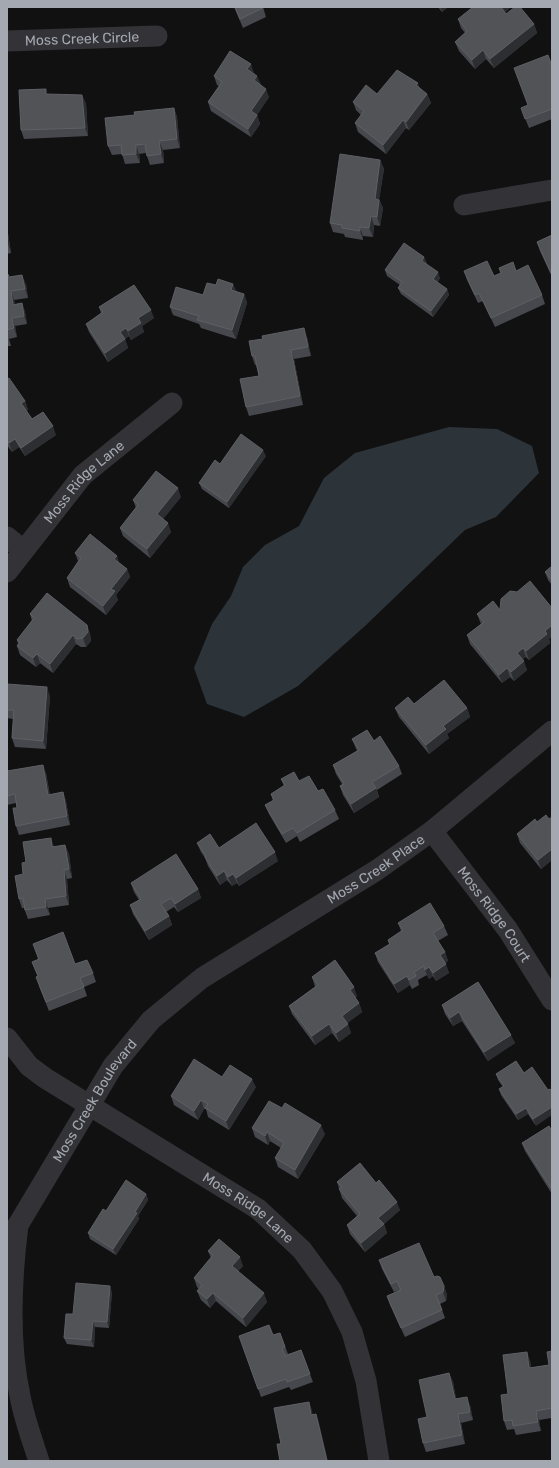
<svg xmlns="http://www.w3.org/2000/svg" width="559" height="1468" font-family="Rubik,sans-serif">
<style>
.water{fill:#2c3339}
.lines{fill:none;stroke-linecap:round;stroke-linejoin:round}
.street{stroke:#333337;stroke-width:21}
.wall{fill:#47484d}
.shaded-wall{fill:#2d2e31}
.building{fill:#515357;stroke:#5e6065}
.labels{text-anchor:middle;stroke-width:3.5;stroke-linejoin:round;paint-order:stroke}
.street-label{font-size:14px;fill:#a4a8b1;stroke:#0c0c0d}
</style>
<rect width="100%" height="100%" fill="#111112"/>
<path class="water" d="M449,427L497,429L532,446L539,473L496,517L465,530L365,626L298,686L244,717L207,704L194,668L212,624L231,596L243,567L265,545L299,526L324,478L355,453Z"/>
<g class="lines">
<g class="street">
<path id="s1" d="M7,41L157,36"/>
<path d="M464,205L552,190"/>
<path d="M7,537L23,550"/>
<path id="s2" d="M7,572L83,475L172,403"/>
<path id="s3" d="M432,831L508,930L552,1000"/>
<path id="s4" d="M7,1038L29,1066L45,1078L258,1209L302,1250L332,1291L352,1332L366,1381L379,1461"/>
<path d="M18,1225C11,1281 8,1341 20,1396C24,1418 32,1440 39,1461"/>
<path id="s5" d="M7,1239L18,1225L113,1066L151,1020L202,978L377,870L432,831L552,731"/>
</g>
</g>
<g class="wall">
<path d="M234,7H263L266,17L243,28Z"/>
<path d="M438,7H448L442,12Z"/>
<path d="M510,8L505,12L506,14L534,24L537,33L494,68L486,59L475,69L459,51L455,42L465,33L461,28L458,19Z"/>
<path d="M552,66V119L529,128L521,108L528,105Z"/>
<path d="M254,73L260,85L269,97L257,115L260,124L251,137L211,111L208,102L219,86L217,85L214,76Z"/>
<path d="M48,94L82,95L86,104L88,136L24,139L21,130Z"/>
<path d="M377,94H427L431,103L409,130L406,128L386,154L358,132L355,123L361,115L356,110L353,102Z"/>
<path d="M174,108L177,117L180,148L163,150L164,163L150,165L146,153L139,154L140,163L125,164L122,154L112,155L108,146L135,115Z"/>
<path d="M380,160L384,169L379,199L383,208L380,226L374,225L373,237L363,236V240L345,237L344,234L333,232L330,223Z"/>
<path d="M7,227L11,253L7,254Z"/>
<path d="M552,235V277L540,251L537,242Z"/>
<path d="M427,263L426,264L440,278L437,283L447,289L449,295L433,317L401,294L398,288L400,285L387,276L385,270Z"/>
<path d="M499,268L516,271L542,295L545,304L495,327L483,301L478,303L467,280L464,271L494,276L501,273Z"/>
<path d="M7,274L9,277L26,284L28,298L14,300L15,304L22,303L25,312L27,324L15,326L17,337L9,339L11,346H7Z"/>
<path d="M236,292L244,294L247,303L236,339L201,328L199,324L173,315L170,307L203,295Z"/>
<path d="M99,307L154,318L142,326L144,332L131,340L129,336L125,339L128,348L108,362L89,332L86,324L101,313Z"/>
<path d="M307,337L311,356L294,359L303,405L249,416L246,407L259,376L256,365H255L252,356Z"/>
<path d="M7,379L25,401L28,410L26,411L32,419L56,435L25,456L19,447L12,452L7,445Z"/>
<path d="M266,456L229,508L202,489L199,483L220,464Z"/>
<path d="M181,497L163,519L171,532L150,558L123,536L120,528L136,508L133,500Z"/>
<path d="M75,553L120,563L127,569L130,577L116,595L118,600L106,615L70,587L67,578L78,561Z"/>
<path d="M552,566V585L548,580L545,572Z"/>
<path d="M552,608V636L549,639L550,643L529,660L526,657L522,659L527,670L514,681L510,677L502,683L470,644L467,635L481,624L477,614L500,610Z"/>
<path d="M30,614L87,625L90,634L91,641L86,647H81L76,644L53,673L40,663L36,667L20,655L17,646L18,644L17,640L32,621Z"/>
<path d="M7,684L50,696L46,749L15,747L12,738L13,719L7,718Z"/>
<path d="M414,704L467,708L470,717L447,734L449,738L429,754L399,717L395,708Z"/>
<path d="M352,739L374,741L399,766L402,774L377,790L379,797L354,813L343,795L340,786L342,784L336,774L333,765L357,751Z"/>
<path d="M7,771L46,773L50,795L63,792L66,801L70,825L19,835L16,826L17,808L16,803L7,805Z"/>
<path d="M281,779L299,781L318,791L335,810L339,819L300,842L297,836L286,843L269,814L265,805L273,801L271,794L284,786Z"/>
<path d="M552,817V860L541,869L520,843L517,834L537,822L549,819Z"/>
<path d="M197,843L219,848L278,861L239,886L237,883L232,886L227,880L220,885L208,866L205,858L201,852Z"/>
<path d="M65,845L69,854L72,878L67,879L69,905L48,908L50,915L28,919L24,908H22L19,899L26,862L54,847Z"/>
<path d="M131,883L198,889L201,898L178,912L174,907L166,912L169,916L172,925L149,940L133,914L130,905L139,900L134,892Z"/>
<path d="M398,923L444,926L448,935L438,941L445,952L448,961L445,963L449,973L436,981L433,976L429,979L427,975L418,980L419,985L412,989L410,985L398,993L378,962L375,953L389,944L388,940L401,931Z"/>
<path d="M33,944L93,973L96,982L84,987L87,996L49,1011L39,986L38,976V959Z"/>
<path d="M312,977L357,996L355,998L359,1003L362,1012L347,1023L351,1033L339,1042L332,1033L315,1045L292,1014L289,1006L315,987Z"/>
<path d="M478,982L515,1043L488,1061L462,1021L453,1026L445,1014L442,1005Z"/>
<path d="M516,1061L536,1126L528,1114L518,1120L501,1095L499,1089L503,1087L498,1080L496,1074Z"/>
<path d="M256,1087L229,1130L208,1117L206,1109H204L198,1120L174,1105L171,1096Z"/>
<path d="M252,1128L325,1134L298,1179L278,1167L275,1158L281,1148L270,1141L268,1145L255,1137Z"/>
<path d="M552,1131V1194L525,1151L522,1143Z"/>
<path d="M337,1182L376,1183L400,1210L384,1224L387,1233L365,1252L350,1234L347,1225L357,1216L342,1198Z"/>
<path d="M146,1194L148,1200L138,1216L139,1219L116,1255L90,1239L88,1233L106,1211Z"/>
<path d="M208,1251L243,1266L238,1271L267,1302L246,1327L216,1301L210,1308L201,1300L197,1291L199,1289L197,1287L194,1278L211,1258Z"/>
<path d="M379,1260L434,1277L444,1286L447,1295L446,1301L440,1304L445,1318L405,1337L390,1305L387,1296L400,1290L394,1292L382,1269Z"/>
<path d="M112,1292L109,1328L95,1327L94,1347L67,1344L64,1338L73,1314Z"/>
<path d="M280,1333L288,1354L301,1350L313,1382L291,1390L289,1387L261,1397L239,1336L273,1335Z"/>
<path d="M552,1351V1418L539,1420L541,1431L516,1435L514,1429L507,1430L504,1421L508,1394L530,1360L531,1368L549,1365Z"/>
<path d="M449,1373L453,1382L456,1399L470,1405L473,1420L461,1423L465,1444L426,1452L423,1443L427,1417Z"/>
</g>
<g class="shaded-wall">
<path d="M440,7H448L442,12Z"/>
<path d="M500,7H510V8L503,14Z"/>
<path d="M534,24L537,33L494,68L490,59Z"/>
<path d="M483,50L486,59L475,69L472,60Z"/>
<path d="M251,64L254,73L247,69Z"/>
<path d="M257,76L261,84L257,89L254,80Z"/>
<path d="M418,83L421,92L416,85Z"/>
<path d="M266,89L269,97L257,115L260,124L251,137L248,129L251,111Z"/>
<path d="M427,94L431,103L409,130L406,122Z"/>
<path d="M82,95L86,104L88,136L85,128Z"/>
<path d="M174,108L177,117L180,148L177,139Z"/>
<path d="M403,120L406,128L386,154L383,145Z"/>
<path d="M159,141L163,150L164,163L161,154Z"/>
<path d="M136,145L139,154L140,163L136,154Z"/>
<path d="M380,160L384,169L378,208L375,199Z"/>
<path d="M379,200L383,208L380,226L377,217Z"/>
<path d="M371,216L374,225L373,237L369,228Z"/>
<path d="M7,227L11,253L8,244L7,237Z"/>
<path d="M360,227L363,236V240L360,231Z"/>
<path d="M424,257L427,263L424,267L422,261Z"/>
<path d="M438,272L440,278L435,286L433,279Z"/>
<path d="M22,275L26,284L28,298L25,289Z"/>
<path d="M233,284L237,292L231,290Z"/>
<path d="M447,289L449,295L433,317L431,311Z"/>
<path d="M11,291L14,300L17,313L13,305Z"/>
<path d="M244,294L247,303L236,339L232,330Z"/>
<path d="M22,303L25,312L27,324L24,316Z"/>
<path d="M151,310L154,318L142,326L144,332L131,340L128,331L138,318Z"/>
<path d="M12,318L15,326L17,337L14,328Z"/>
<path d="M126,328L129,336L123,341L120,332Z"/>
<path d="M304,328L307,337L311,356L308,347Z"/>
<path d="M125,339L128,348L108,362L105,353Z"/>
<path d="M291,350L294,359L303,405L300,396Z"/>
<path d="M25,401L28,410L24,412L21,403Z"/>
<path d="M53,426L56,435L25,456L21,448Z"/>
<path d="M15,439L19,447L12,452L9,443Z"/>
<path d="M263,450L266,456L229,508L227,502Z"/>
<path d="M178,488L181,497L160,523L157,514Z"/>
<path d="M168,523L171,532L150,558L147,549Z"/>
<path d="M117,556L120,564L114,559Z"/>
<path d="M127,569L130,577L116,595L118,600L106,615L103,606L111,589Z"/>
<path d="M87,625L90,634L91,641L86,647L83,638Z"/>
<path d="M552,625V636L549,639L550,643L529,660L526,651L545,631Z"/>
<path d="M73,635L76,644L53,673L50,664Z"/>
<path d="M523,648L526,657L520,661L517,653Z"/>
<path d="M37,654L40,663L36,667L33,658Z"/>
<path d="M524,661L527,670L514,681L511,672Z"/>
<path d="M507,668L510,677L502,683L499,675Z"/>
<path d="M47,687L50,696L46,749L43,741Z"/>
<path d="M467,708L470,717L447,734L449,738L429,754L426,745L443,726Z"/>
<path d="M43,765L46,773L51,804L48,795Z"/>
<path d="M376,788L379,797L354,813L351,804Z"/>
<path d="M63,792L66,801L70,825L67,816Z"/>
<path d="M51,838L54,846L55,856L52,847Z"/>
<path d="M65,845L69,854L72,878L69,869Z"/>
<path d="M552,849V860L541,869L538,860Z"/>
<path d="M275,852L278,861L239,886L236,878Z"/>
<path d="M64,870L67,879L69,905L66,896Z"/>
<path d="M224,871L227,880L220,885L217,876Z"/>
<path d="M233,874L237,883L232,886L228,877Z"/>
<path d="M198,889L201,898L178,912L175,904Z"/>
<path d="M45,899L48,908L50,915L46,907Z"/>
<path d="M169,916L172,925L149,940L145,931Z"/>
<path d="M445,952L448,961L443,964L440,955Z"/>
<path d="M446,964L449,973L436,981L433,973Z"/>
<path d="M429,967L433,976L429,979L425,970Z"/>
<path d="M407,976L410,985L398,993L394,984Z"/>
<path d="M354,987L357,996L353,999L350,990Z"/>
<path d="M359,1003L362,1012L345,1025L342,1016Z"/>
<path d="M459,1012L462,1021L453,1026L450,1018Z"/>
<path d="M329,1024L332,1033L315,1045L312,1036Z"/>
<path d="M348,1024L351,1033L339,1042L336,1033Z"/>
<path d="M511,1035L515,1043L488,1061L484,1052Z"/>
<path d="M252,1079L256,1087L229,1130L226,1121Z"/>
<path d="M201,1100L204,1109L198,1120L194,1111Z"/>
<path d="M552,1107V1115L536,1126L533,1119Z"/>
<path d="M526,1108L528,1114L518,1120L516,1114Z"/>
<path d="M321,1125L325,1134L298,1179L295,1170Z"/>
<path d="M267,1132L270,1141L268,1145L265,1136Z"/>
<path d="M146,1194L148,1200L138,1216L139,1219L116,1255L113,1249L135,1212Z"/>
<path d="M397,1202L400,1210L384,1224L387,1233L365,1252L361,1243L378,1218Z"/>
<path d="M240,1257L243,1266L235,1275L232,1266Z"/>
<path d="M110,1286L112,1292L109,1328L107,1322Z"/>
<path d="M444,1286L447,1295L446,1301L443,1292Z"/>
<path d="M213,1293L216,1301L210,1308L207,1299Z"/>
<path d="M264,1293L267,1302L246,1327L243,1318Z"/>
<path d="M93,1321L95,1327L94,1347L91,1340Z"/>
<path d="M527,1352L530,1360L532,1377L529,1368Z"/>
<path d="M449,1373L453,1382L458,1408L455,1399Z"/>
<path d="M467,1397L470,1405L473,1420L470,1412Z"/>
<path d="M309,1402L312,1410L314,1424L311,1415Z"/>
<path d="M536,1411L539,1420L541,1431L538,1422Z"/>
<path d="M316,1414L319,1423L328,1461H327Z"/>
<path d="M458,1414L461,1423L465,1444L462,1435Z"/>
</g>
<g class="building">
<path d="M235,7H263V8L240,19Z"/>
<path d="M473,7H501L506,14L515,7H520L534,24L490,59L483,50L472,60L455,42L467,31L458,19Z"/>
<path d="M230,51L251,64L247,69L257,76L254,80L266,89L251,111L257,115L248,129L208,102L222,82L214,76Z"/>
<path d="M548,55L552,66V109L525,119L521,108L528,105L514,68Z"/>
<path d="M397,70L418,83L416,85L427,94L406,122L403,120L383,145L355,123L364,111L353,102L366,85L377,94Z"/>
<path d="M46,89V94L82,95L85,128L21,130L19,90Z"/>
<path d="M174,108L177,139L159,141L161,154L147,156L145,144L136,145V154L122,155L121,145L108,146L105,118L135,115L134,112Z"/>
<path d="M340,154L380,160L375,199L379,200L377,217L371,216L369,228L360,227V231L342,228V225L330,223Z"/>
<path d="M552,235V275L537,242Z"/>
<path d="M404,243L424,257L422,261L438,272L433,279L447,289L431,311L398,288L402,282L385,270Z"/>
<path d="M487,261L494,276L501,273L499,268L513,262L516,271L528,265L542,295L491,318L479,293L475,295L464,271Z"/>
<path d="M7,274H8L9,277L22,275L25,289L11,291L13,305L22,303L24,316L12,318L14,328L7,330Z"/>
<path d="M218,279L233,284L231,290L244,294L232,330L197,320L199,316L170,307L176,287L203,295L207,283L216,285Z"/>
<path d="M134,285L151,310L138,318L141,323L128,331L126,328L120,332L125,339L105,353L86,324L103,312L99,307Z"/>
<path d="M304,328L308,347L291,350L300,396L246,407L240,379L259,376L255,356H252L249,341L263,339L262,336Z"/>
<path d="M9,378L25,401L21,403L32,419L43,412L53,426L21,448L15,439L9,443L7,440V379Z"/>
<path d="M241,434L263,450L227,502L199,483L215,460L220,464Z"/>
<path d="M156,471L178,488L157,514L168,523L147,549L120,528L138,505L133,500Z"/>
<path d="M90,534L117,556L114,559L127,569L111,589L115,591L103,606L67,578L81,558L75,553Z"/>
<path d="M552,566V580L545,572Z"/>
<path d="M530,581L552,608V625L545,631L547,634L526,651L523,648L517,653L524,661L511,672L507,668L499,675L467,635L484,622L477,614L493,601L500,610L501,599L510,591L517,592Z"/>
<path d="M47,593L87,625L88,632L83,638L77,639L73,635L50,664L37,654L33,658L17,646L20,642L17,640L34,618L30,614Z"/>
<path d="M444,680L467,708L443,726L446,729L426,745L395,708L408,697L414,704Z"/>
<path d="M7,684L47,687L43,741L12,738L14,710H7Z"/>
<path d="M367,730L374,741L380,736L399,766L372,782L376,788L351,804L340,786L344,784L333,765L359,750L352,739Z"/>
<path d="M43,765L48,795L63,792L67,816L16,826L13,808H17L15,794L7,796V771Z"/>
<path d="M294,772L299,781L309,776L318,791L323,789L335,810L297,833L293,828L282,834L265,805L274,800L271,794L285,785L281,779Z"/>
<path d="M546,815L549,819L552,817V849L538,860L517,834L535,819L537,822Z"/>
<path d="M256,823L275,852L236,878L233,874L228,877L224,871L217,876L205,857L206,856L197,843L210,834L219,848Z"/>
<path d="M51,838L52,847L65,845L69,869L64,870L66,896L45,899L46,907L25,910L23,898L19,899L15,876L23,874L22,863L26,862L23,842Z"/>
<path d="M176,854L198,889L175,904L171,898L161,904L169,916L145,931L130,905L141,899L131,883Z"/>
<path d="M430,903L444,926L433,933L445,952L440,955L446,964L433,973L429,967L425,970L424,966L414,972L416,976L409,980L407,976L394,984L375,953L390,944L388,940L403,930L398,923Z"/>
<path d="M63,932L75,964L87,960L93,973L80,978L84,987L46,1002L36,977L38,976L32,962L39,959L33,944Z"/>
<path d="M335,960L354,987L350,990L359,1003L342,1016L348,1024L336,1033L329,1024L312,1036L289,1006L318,985L312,977Z"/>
<path d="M478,982L511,1035L484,1052L459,1012L450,1018L442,1005Z"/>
<path d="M194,1059L222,1077L230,1065L252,1079L226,1121L205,1108L208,1104L201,1100L194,1111L171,1096Z"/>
<path d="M516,1061L524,1073L532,1067L548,1090L550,1089L552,1091V1107L533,1119L526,1108L516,1114L499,1089L504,1086L496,1074Z"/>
<path d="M269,1101L282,1108L285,1103L321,1125L295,1170L275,1158L284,1143L267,1132L265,1136L252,1128Z"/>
<path d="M549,1126L552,1131V1188H551L522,1143Z"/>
<path d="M360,1163L376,1183L379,1180L397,1202L378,1218L384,1224L361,1243L347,1225L360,1214L339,1189L342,1187L337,1182Z"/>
<path d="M126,1180L146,1194L135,1212L137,1213L113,1249L88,1233L103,1209L106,1211Z"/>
<path d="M219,1239L240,1257L232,1266L264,1293L243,1318L213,1293L207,1299L197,1291L202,1285L194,1278L213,1255L208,1251Z"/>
<path d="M419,1243L434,1277L437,1276L440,1277L444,1286L443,1292L436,1295L442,1310L401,1328L387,1296L401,1290L397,1281L391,1284L379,1260Z"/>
<path d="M76,1283L110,1286L107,1322L93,1321L91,1340L64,1338L66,1314H73Z"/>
<path d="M269,1325L273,1335L280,1333L285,1347L282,1348L285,1356L301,1350L310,1374L287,1382L286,1379L258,1389L239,1336Z"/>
<path d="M552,1351V1408L536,1411L538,1422L513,1426L512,1420L504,1421L501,1395L508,1394L503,1355L527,1352L529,1368L549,1365L547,1352Z"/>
<path d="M449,1373L455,1399L467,1397L470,1412L458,1414L462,1435L423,1443L418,1419L427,1417L419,1380Z"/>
<path d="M309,1402L311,1415L316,1414L327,1461H280L277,1444H281L274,1408Z"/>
</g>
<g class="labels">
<g class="street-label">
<text dy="5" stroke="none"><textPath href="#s1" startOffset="75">Moss Creek Circle</textPath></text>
<text dy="5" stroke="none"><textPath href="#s2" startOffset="119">Moss Ridge Lane</textPath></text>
<text dy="5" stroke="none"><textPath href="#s5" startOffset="534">Moss Creek Place</textPath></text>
<text dy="5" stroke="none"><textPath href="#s3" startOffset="104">Moss Ridge Court</textPath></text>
<text dy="5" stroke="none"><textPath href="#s5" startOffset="164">Moss Creek Boulevard</textPath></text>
<text dy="5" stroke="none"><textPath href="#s4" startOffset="297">Moss Ridge Lane</textPath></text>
</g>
</g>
<rect width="559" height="1468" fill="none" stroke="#a4a8b1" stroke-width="16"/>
</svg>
